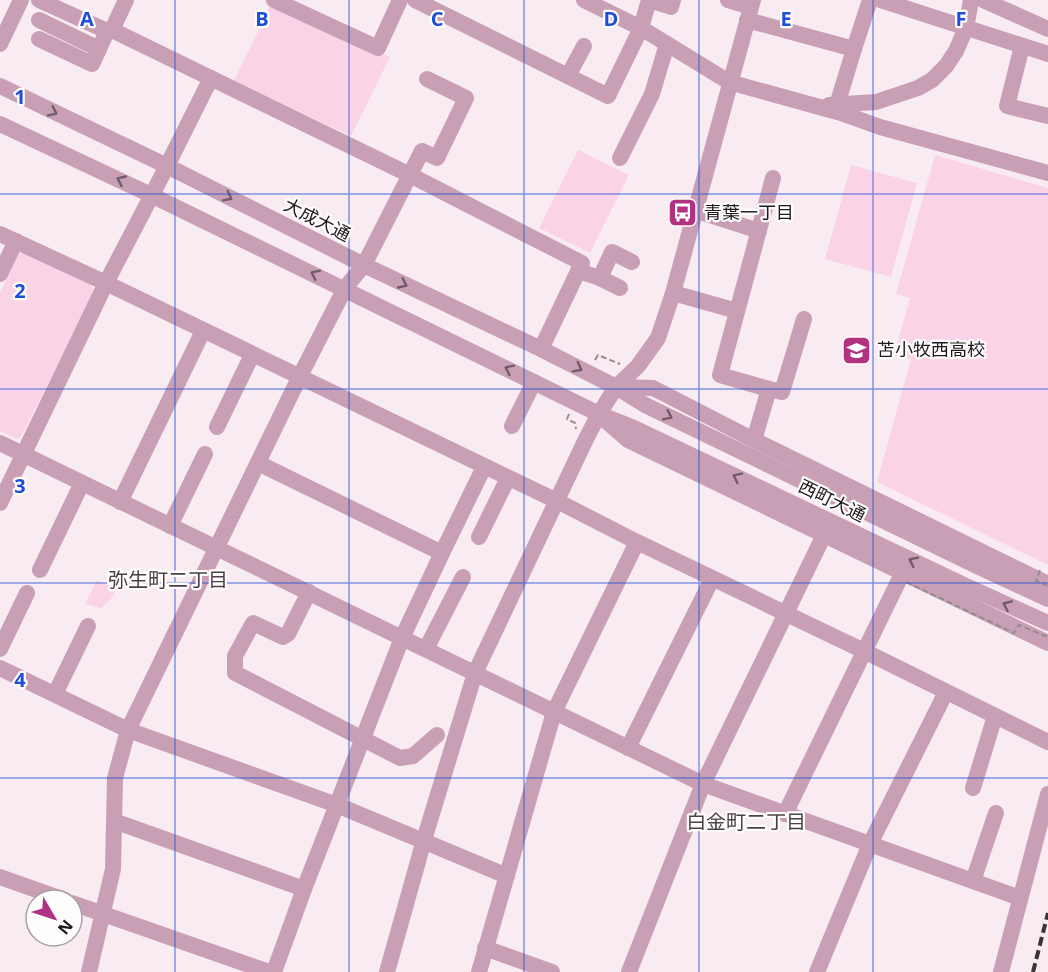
<svg xmlns="http://www.w3.org/2000/svg" width="1048" height="972" font-family="'Open Sans','Noto Sans JP',sans-serif">
<style>
.green{fill:#fbd3e7}
.lines{fill:none;stroke-linecap:round;stroke-linejoin:round}
.path{stroke:#958c91;stroke-width:2;stroke-dasharray:6 3;stroke-linecap:butt}
.minor{stroke:#c89fb4;stroke-width:16}
.rail{stroke:#3a3438;stroke-width:4;stroke-dasharray:9 4.5;stroke-linecap:butt}
.path-bridge{stroke:#958c91;stroke-width:2;stroke-dasharray:6 3;stroke-linecap:butt}
.oneway{stroke:#735c68}
.grid{fill:none;stroke:#1d4ed8;stroke-width:1.5;stroke-opacity:0.55}
.labels{text-anchor:middle;stroke-width:4.5;stroke-linejoin:round;paint-order:stroke}
.poi-label{font-size:18px;fill:#1e191c;stroke:#fffcfd;text-anchor:start}
.street-label{font-size:18px;fill:#1e191c;stroke:#fffcfd}
.neighbourhood-label{font-size:20px;fill:#4b4046;stroke:#fffcfd}
.grid-label{font-size:20px;text-anchor:middle;font-weight:bold;fill:#1d4ed8;stroke:#fffcfd;stroke-width:4.5;stroke-linejoin:round;paint-order:stroke}
</style>
<rect width="100%" height="100%" fill="#f9ebf2"/>
<g class="green">
<path d="M271,4L390,57L351,136L234,81Z"/>
<path d="M578,150L629,175L590,253L539,228Z"/>
<path d="M935,155L1048,188V565L877,482L911,359L894,355L910,298L896,294Z"/>
<path d="M851,165L917,183L891,277L825,259Z"/>
<path d="M24,253L91,284L94,292L21,437L16,439L0,431V293L19,254Z"/>
<path d="M97,580L116,590L111,599L101,608L85,604Z"/>
</g>
<g class="lines">
<g class="path">
<path d="M595,360L598,355L620,364"/>
<path d="M569,414L567,419L575,423L576,429"/>
</g>
<g class="minor">
<path d="M39,0L107,31L112,30L410,175L582,263L541,349"/>
<path d="M274,0L378,48L400,0"/>
<path d="M415,0L608,96L641,28L649,0"/>
<path d="M584,0L641,28L729,82L841,113L880,127L1048,173"/>
<path d="M649,0L671,7L673,0"/>
<path d="M728,0L751,7"/>
<path d="M880,0L1048,54"/>
<path d="M983,0L1048,29"/>
<path d="M39,20L99,49L107,31"/>
<path d="M747,20L854,49"/>
<path d="M112,30L126,0"/>
<path d="M39,39L92,64L99,49"/>
<path d="M0,44L21,0"/>
<path d="M1022,46L1007,106L1048,116"/>
<path d="M568,76L584,46"/>
<path d="M0,86L167,166L364,265L541,349L616,387L645,405L977,566L1048,599"/>
<path d="M829,105L876,102L918,88L932,80L946,66L956,51L966,28L971,0"/>
<path d="M837,105L854,49L870,0"/>
<path d="M0,124L151,195L599,414L634,428L966,586L1048,623"/>
<path d="M620,158L652,94L667,44"/>
<path d="M694,210L759,231"/>
<path d="M0,234L106,283L557,501L637,542L864,651L1048,742"/>
<path d="M578,271L600,278L612,252L632,262"/>
<path d="M0,274L16,241"/>
<path d="M600,278L620,288"/>
<path d="M673,293L737,311"/>
<path d="M617,387L653,388L754,440L1048,584"/>
<path d="M769,389L782,392L804,319"/>
<path d="M606,421L628,440L1048,643"/>
<path d="M512,426L534,382"/>
<path d="M217,427L252,355"/>
<path d="M754,440L769,389L720,375L773,178"/>
<path d="M0,443L703,784L1020,898"/>
<path d="M258,463L442,553"/>
<path d="M120,502L203,331"/>
<path d="M0,503L106,283L167,166L211,78"/>
<path d="M170,526L205,454"/>
<path d="M479,537L508,478"/>
<path d="M40,570L82,483"/>
<path d="M309,592L288,634L283,637L253,623L235,656V673L400,758L413,756L437,735"/>
<path d="M0,649L27,593"/>
<path d="M426,649L463,577"/>
<path d="M0,668L128,730L337,805L507,876"/>
<path d="M55,694L88,626"/>
<path d="M628,748L712,579"/>
<path d="M973,788L995,716"/>
<path d="M785,814L903,572"/>
<path d="M114,821L304,889"/>
<path d="M0,877L65,900"/>
<path d="M973,881L996,813"/>
<path d="M72,903L269,972"/>
<path d="M485,948L552,972"/>
<path d="M89,972L113,869L115,778L128,730L299,378L345,288L364,265L422,151L437,158L466,98L427,79"/>
<path d="M274,972L304,889L402,638L442,553L484,467"/>
<path d="M387,972L424,840L475,673L586,439L599,414L616,387L638,366L658,338L673,293L753,0"/>
<path d="M479,972L554,712L637,542"/>
<path d="M629,972L703,784L824,535"/>
<path d="M817,972L870,844L946,692"/>
<path d="M1001,972L1048,794"/>
</g>
<path class="rail" d="M1033,972L1048,913"/>
<g class="path-bridge">
<path d="M1040,570L1036,581L1048,586"/>
<path d="M906,582L1014,633L1019,625L1048,637"/>
</g>
</g>
<defs><path id="oneway-chevron" d="M-2-3.5L2.5 0L-2 3.5" fill="none" stroke-width="1.6" stroke-linecap="round" stroke-linejoin="round" transform="scale(1.5)"/></defs>
<g class="oneway">
<use href="#oneway-chevron" transform="translate(53 112) rotate(26)"/>
<use href="#oneway-chevron" transform="translate(121 180) rotate(-155)"/>
<use href="#oneway-chevron" transform="translate(228 197) rotate(27)"/>
<use href="#oneway-chevron" transform="translate(315 274) rotate(-154)"/>
<use href="#oneway-chevron" transform="translate(403 284) rotate(25)"/>
<use href="#oneway-chevron" transform="translate(578 368) rotate(27)"/>
<use href="#oneway-chevron" transform="translate(509 369) rotate(-154)"/>
<use href="#oneway-chevron" transform="translate(668 416) rotate(26)"/>
<use href="#oneway-chevron" transform="translate(737 477) rotate(-154)"/>
<use href="#oneway-chevron" transform="translate(913 561) rotate(-154)"/>
<use href="#oneway-chevron" transform="translate(1007 605) rotate(-156)"/>
</g>
<path class="grid" d="M175,0V972M349,0V972M524,0V972M699,0V972M873,0V972M0,194H1048M0,389H1048M0,583H1048M0,778H1048"/>
<defs>
<symbol id="bus-square" viewBox="-11 -11 22 22"><rect x="-9" y="-9" width="18" height="18" rx="4" fill="#b03281" stroke="#fffcfd"/><path d="M-5-6H5V4H4V6H2V4H-2V6H-4V4H-5ZM-3.5-4V0h7V-4ZM-3.5 1.2v1.5H-2V1.2ZM2 1.2v1.5H3.5V1.2Z" fill="#fff"/></symbol>
<symbol id="school-square" viewBox="-11 -11 22 22"><rect x="-9" y="-9" width="18" height="18" rx="4" fill="#b03281" stroke="#fffcfd"/><path d="M0-5L7-2L0 1L-7-2ZM-4 1L0 2.5L4 1V4Q0 6-4 4Z" fill="#fff"/></symbol>
</defs>
<g fill-rule="evenodd">
<use href="#bus-square" x="666" y="196" width="33" height="33"/>
<use href="#school-square" x="840" y="334" width="33" height="33"/>
</g>
<g class="labels">
<g class="poi-label">
<text x="704" y="219">青葉一丁目</text>
<text x="877" y="356">苫小牧西高校</text>
</g>
<g class="street-label">
<text transform="translate(317 220) rotate(27)" y="6">大成大通</text>
<text transform="translate(832 501) rotate(26)" y="6">西町大通</text>
</g>
<g class="neighbourhood-label">
<text x="168" y="587">弥生町二丁目</text>
<text x="746" y="829">白金町二丁目</text>
</g>
</g>
<g class="grid-label">
<text x="87" y="26">A</text>
<text x="262" y="26">B</text>
<text x="437" y="26">C</text>
<text x="611" y="26">D</text>
<text x="786" y="26">E</text>
<text x="961" y="26">F</text>
<text x="20" y="104">1</text>
<text x="20" y="298">2</text>
<text x="20" y="493">3</text>
<text x="20" y="687">4</text>
</g>
<g transform="translate(54 918) rotate(129)"><circle r="28" fill="#fffcfd" stroke="#a5a1a3" stroke-width="1.5"/>
<path d="M0-4.5L10 22L0 15L-10 22Z" fill="#b03281"/>
<text y="-9" font-size="16" font-weight="bold" text-anchor="middle" fill="#1e191c">N</text>
</g>
</svg>
